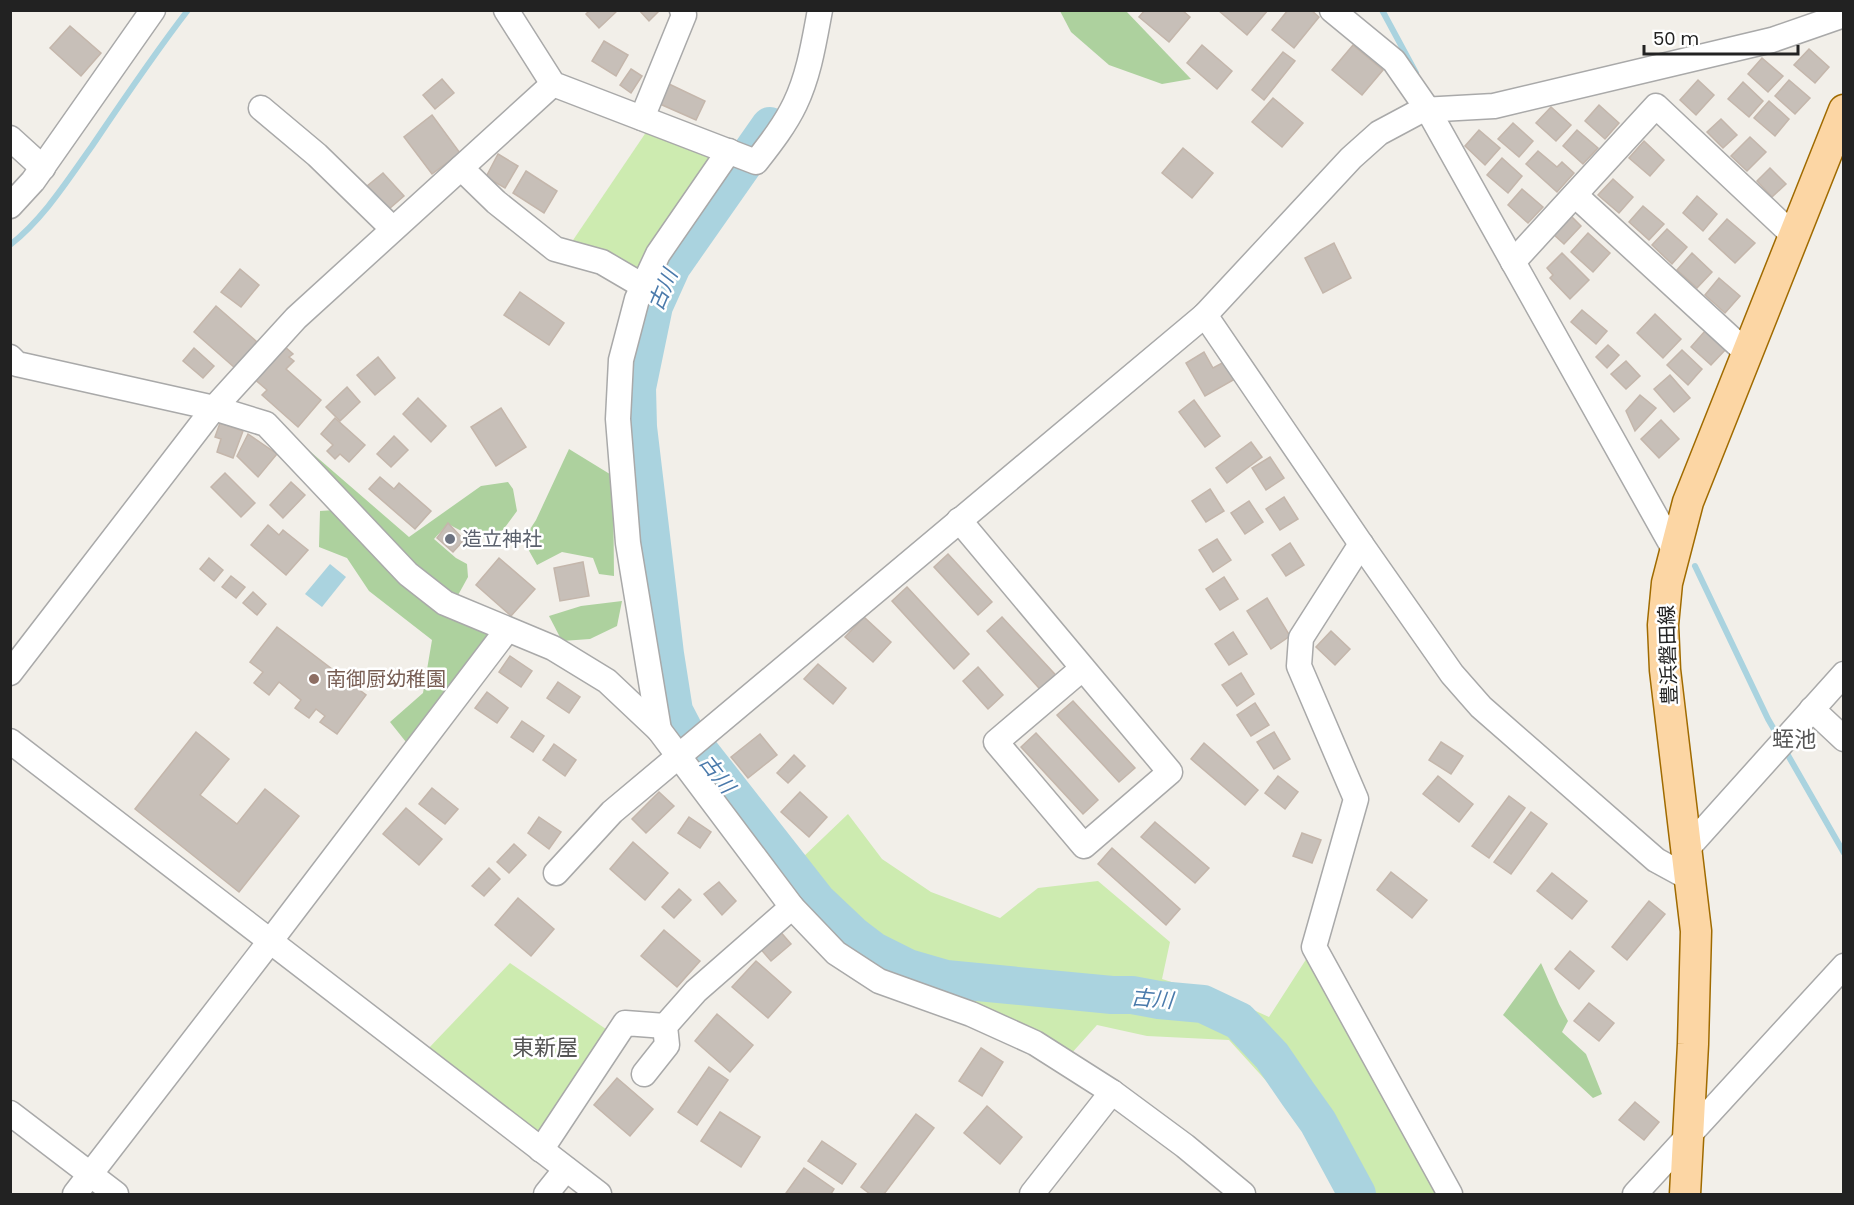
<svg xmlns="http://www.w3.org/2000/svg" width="1854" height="1205" font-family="Poppins,'Noto Sans JP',sans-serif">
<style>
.grass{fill:#cdebb0}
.forest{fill:#add19e}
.water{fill:#aad3df}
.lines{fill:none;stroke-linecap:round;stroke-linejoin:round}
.stream{stroke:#aad3df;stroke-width:6}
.river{stroke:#aad3df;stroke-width:38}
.building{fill:#c7bfb8;stroke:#c4b6ab;stroke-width:1.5}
.minor-casing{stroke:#a9a9a9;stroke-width:27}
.major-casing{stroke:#a06b00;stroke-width:33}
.minor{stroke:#fff;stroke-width:24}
.major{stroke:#fcd6a4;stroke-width:30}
.worship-dot{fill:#6b7280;stroke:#fff;stroke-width:2}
.education-dot{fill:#8d6e63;stroke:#fff;stroke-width:2}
.labels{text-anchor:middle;stroke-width:5;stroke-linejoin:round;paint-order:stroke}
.worship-label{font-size:20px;fill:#5b616d;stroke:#fff;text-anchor:start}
.street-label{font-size:20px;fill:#222;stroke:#fff}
.education-label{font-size:20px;fill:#785e54;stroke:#fff;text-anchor:start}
.water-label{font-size:21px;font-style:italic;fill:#4a7aab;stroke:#fff}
.quarter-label{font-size:22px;fill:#555;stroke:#fff}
</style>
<rect width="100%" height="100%" fill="#f2efe9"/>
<g class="grass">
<path d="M653,122L723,161L643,286L565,252Z"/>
<path d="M706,732L801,859L848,814L882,859L931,892L1000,918L1038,888L1098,881L1170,942L1162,979L1238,1003L1269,1017L1314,947L1449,1194H1339L1291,1108L1229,1040L1147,1036L1097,1025L1070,1055L830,947L678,755Z"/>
<path d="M510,963L616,1036L541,1150L426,1051Z"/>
</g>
<g class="forest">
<path d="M1060,11H1126L1191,79L1162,84L1109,65L1071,32Z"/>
<path d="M275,421L409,537L481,486L508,482L513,489L517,511L503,530L479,540L448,524L434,539L456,558L467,564L468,577L457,597L463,623L484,633L502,636L414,752L390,722L423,693L432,640L369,591L347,558L319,547L320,511L335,510Z"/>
<path d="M569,449L613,476L614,576L599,574L593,558L562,552L537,565L523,540L536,520Z"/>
<path d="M622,601L617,626L590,639L562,641L549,616L581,606Z"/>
<path d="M1541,963L1559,1004L1568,1021L1562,1032L1586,1054L1602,1094L1593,1098L1503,1015Z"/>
</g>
<path class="water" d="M330,564L346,577L322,607L305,594Z"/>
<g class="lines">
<g class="stream">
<path d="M1382,10L1416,73"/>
<path d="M10,245C44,218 67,181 92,146C123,100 154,54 188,10"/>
<path d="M1695,566L1768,719L1779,738"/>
<path d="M1785,750L1844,853"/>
</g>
<path class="river" d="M770,126L672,266L654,306L637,388L638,427L665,654L674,711L686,734L817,901L853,935L874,951L908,968L946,979L1112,995H1132L1159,1000L1203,1004L1239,1021L1272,1056L1298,1094L1318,1122L1357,1194"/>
</g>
<g class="building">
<path d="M590,10H618L599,28L586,14Z"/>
<path d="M639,10H660L649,21Z"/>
<path d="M1145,10H1182L1190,17L1169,42L1139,17Z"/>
<path d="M1218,10H1268L1247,35Z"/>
<path d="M1288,10H1311L1319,17L1294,48L1272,30Z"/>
<path d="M70,26L101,53L81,76L50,48Z"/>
<path d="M604,41L628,55L616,76L592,61Z"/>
<path d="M1202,45L1232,71L1217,89L1187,63Z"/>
<path d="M1353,45L1383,70L1362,95L1332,70Z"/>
<path d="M1809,49L1829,67L1815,83L1794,65Z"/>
<path d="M1283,52L1295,61L1264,100L1252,90Z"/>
<path d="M1762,58L1783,76L1768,92L1748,74Z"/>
<path d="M631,69L642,76L631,93L620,85Z"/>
<path d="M442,79L454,93L435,109L423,95Z"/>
<path d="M1698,80L1714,95L1696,115L1680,100Z"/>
<path d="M1789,80L1810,98L1795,114L1775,96Z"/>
<path d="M1743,82L1763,101L1749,117L1728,99Z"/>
<path d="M669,84L705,101L696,120L660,104Z"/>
<path d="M1273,98L1303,123L1282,147L1252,122Z"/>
<path d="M1769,101L1789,119L1775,136L1754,118Z"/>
<path d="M1599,105L1619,123L1605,139L1585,121Z"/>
<path d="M1551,107L1571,125L1556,141L1536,123Z"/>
<path d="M432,115L460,153L432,174L404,137Z"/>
<path d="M1721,119L1737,135L1723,148L1707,132Z"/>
<path d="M1513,123L1533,141L1519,157L1498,139Z"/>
<path d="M1479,130L1500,148L1485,165L1465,146Z"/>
<path d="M1577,130L1598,148L1583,164L1563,146Z"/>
<path d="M1750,137L1766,152L1747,171L1731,156Z"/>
<path d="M1644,141L1664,160L1650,176L1629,158Z"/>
<path d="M1183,148L1213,173L1192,198L1162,173Z"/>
<path d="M1538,151L1557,167L1562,162L1574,173L1557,192L1526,164Z"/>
<path d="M498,154L518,166L505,188L486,177Z"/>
<path d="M1502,158L1522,176L1508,193L1487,175Z"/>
<path d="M1770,168L1786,184L1772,197L1757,181Z"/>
<path d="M526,171L557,191L544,213L513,193Z"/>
<path d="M383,173L404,196L389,209L367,186Z"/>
<path d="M1613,179L1633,197L1619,213L1598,195Z"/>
<path d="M1522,189L1543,207L1528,223L1508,205Z"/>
<path d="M1697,196L1717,214L1703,231L1683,213Z"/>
<path d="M1643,206L1664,224L1649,240L1629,222Z"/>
<path d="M1570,215L1581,226L1564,244L1552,233Z"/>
<path d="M1727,219L1755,243L1735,263L1709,239Z"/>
<path d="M1667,229L1687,247L1672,264L1652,245Z"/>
<path d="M1588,233L1610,253L1593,272L1571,252Z"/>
<path d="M1334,243L1351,278L1323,293L1305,258Z"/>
<path d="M1562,253L1589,280L1570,299L1550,278L1553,275L1547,268Z"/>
<path d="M1692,253L1712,272L1697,288L1677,270Z"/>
<path d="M240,269L259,285L241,307L221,292Z"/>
<path d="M1719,278L1740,296L1725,313L1705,295Z"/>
<path d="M520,292L564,323L549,345L504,315Z"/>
<path d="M216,306L257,342L235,368L194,332Z"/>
<path d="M1582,310L1607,331L1596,344L1571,322Z"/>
<path d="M1655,314L1681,339L1663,358L1637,333Z"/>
<path d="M1705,331L1726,349L1711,365L1691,347Z"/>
<path d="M283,345L293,354L289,357L294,361L286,369L321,400L298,427L262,395L267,390L253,378Z"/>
<path d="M1608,345L1619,355L1607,368L1596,357Z"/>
<path d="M194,348L214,366L203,378L183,361Z"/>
<path d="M1682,350L1702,369L1688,385L1667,365Z"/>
<path d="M1204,352L1213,368L1224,362L1235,379L1205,396L1186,363Z"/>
<path d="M378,357L395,378L375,395L357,375Z"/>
<path d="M1626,361L1640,376L1626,389L1611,374Z"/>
<path d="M1670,375L1690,398L1674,412L1654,389Z"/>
<path d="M347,387L360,402L340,421L326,407Z"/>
<path d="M1640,395L1656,408L1635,431L1626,411Z"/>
<path d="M418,398L446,426L431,442L403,414Z"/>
<path d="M1194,400L1220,436L1205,447L1179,412Z"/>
<path d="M501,408L526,447L496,466L471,427Z"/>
<path d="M335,418L365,445L349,462L340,454L335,459L327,451L333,445L321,434Z"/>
<path d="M1661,420L1679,439L1659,458L1641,439Z"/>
<path d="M220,423L243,431L233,458L217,452L221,439L215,437Z"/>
<path d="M248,434L277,454L258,477L237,456Z"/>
<path d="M394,436L408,450L391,467L377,454Z"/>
<path d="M1251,442L1262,457L1227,483L1216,468Z"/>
<path d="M1270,457L1284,478L1266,490L1252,468Z"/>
<path d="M225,473L255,503L241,517L211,487Z"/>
<path d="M380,477L394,489L399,483L431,511L415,529L369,489Z"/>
<path d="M291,482L305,495L283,518L270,505Z"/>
<path d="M1210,489L1224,511L1206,522L1192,501Z"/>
<path d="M1284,497L1298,519L1280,530L1266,509Z"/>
<path d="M1249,501L1263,522L1245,534L1231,513Z"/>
<path d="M448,523L464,540L453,552L437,538Z"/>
<path d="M268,525L279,535L283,530L308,550L286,575L251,545Z"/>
<path d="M1217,539L1231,560L1213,572L1199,550Z"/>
<path d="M1290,543L1304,565L1286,576L1272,555Z"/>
<path d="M948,554L992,602L978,615L934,567Z"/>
<path d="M209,558L223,570L214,581L200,569Z"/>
<path d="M499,558L535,589L511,616L476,585Z"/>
<path d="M583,562L589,596L560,601L554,568Z"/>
<path d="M231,576L245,587L236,598L222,587Z"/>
<path d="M1224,577L1238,599L1220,610L1206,589Z"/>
<path d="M907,587L969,654L954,669L892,601Z"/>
<path d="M253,592L266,604L257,615L243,603Z"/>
<path d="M1267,598L1290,636L1271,649L1247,611Z"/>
<path d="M864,617L891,642L873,662L845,637Z"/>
<path d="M1002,617L1064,684L1048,698L987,631Z"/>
<path d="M277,627L366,695L337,734L320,722L325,716L316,709L309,718L295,708L301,700L279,682L269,695L254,683L263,672L250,662Z"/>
<path d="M1331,631L1350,649L1335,665L1316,647Z"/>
<path d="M1233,632L1247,654L1229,665L1215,644Z"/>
<path d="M510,656L532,671L521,687L499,672Z"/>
<path d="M818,664L846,688L833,704L804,679Z"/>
<path d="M978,667L1003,695L988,709L963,681Z"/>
<path d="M1241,673L1254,694L1237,706L1222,685Z"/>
<path d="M558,682L580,697L569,713L547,698Z"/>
<path d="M487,692L508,708L497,723L475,708Z"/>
<path d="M1073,701L1135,768L1119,782L1057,715Z"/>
<path d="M1255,703L1269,725L1251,736L1237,715Z"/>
<path d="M522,721L544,736L533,752L511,737Z"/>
<path d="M196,732L229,759L200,795L237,824L265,789L299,816L239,892L135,809Z"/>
<path d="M1274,732L1290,759L1274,769L1257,742Z"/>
<path d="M1036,733L1098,800L1083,814L1021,747Z"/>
<path d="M760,734L777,755L748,778L731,757Z"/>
<path d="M1441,742L1463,756L1451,774L1429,760Z"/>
<path d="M1204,743L1258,790L1245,805L1191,759Z"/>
<path d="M554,744L576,760L565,776L543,760Z"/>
<path d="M794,755L805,766L788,783L777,773Z"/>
<path d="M1278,776L1298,792L1285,809L1265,793Z"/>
<path d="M1438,776L1473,804L1459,822L1423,794Z"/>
<path d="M432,788L458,809L445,824L419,804Z"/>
<path d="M659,792L674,806L646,833L632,819Z"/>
<path d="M800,792L827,817L809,837L781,812Z"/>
<path d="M1509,796L1525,808L1489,858L1472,846Z"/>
<path d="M406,808L442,839L419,865L383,834Z"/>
<path d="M1531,812L1547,824L1511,874L1494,862Z"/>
<path d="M539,817L561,832L549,849L528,833Z"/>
<path d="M689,817L711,832L700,848L678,833Z"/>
<path d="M1155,822L1209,868L1195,883L1141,837Z"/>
<path d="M1302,833L1321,840L1312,863L1293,856Z"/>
<path d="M633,842L668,873L645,900L610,869Z"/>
<path d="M514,844L526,855L509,873L497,862Z"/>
<path d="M1112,848L1180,909L1166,925L1098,864Z"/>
<path d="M489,868L500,879L484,896L472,886Z"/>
<path d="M1391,872L1427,900L1412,918L1377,890Z"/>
<path d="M1552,873L1587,901L1572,919L1537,891Z"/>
<path d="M719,882L736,901L722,915L704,894Z"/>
<path d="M679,889L691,900L674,918L662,907Z"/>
<path d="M518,898L554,929L531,956L495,925Z"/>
<path d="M1649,901L1665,914L1627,960L1612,947Z"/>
<path d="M778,929L791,944L771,961L758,946Z"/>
<path d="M664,930L700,961L677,987L641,956Z"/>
<path d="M1570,951L1594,971L1579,989L1555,969Z"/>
<path d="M756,961L791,992L768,1018L732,987Z"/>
<path d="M1589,1003L1614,1023L1599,1041L1574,1021Z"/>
<path d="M717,1014L753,1045L730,1072L695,1041Z"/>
<path d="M981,1048L1003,1062L982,1096L959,1081Z"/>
<path d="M709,1067L728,1080L697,1125L678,1112Z"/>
<path d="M617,1078L653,1109L630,1136L594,1105Z"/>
<path d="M1635,1102L1659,1122L1644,1140L1619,1120Z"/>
<path d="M987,1106L1022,1137L1000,1164L964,1133Z"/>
<path d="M720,1112L760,1137L741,1167L701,1141Z"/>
<path d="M916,1114L934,1128L884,1194H870L861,1187Z"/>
<path d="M822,1141L856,1164L842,1184L808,1161Z"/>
<path d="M804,1168L834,1189L831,1194L786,1193Z"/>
</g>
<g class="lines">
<defs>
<g id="minor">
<path d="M506,10L553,84L756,162C770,144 785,125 795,104C809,75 814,42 820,10"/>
<path d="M1332,10L1394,61L1428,110L1675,551"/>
<path d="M261,108L317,155L393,229"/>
<path d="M642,118L684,15L682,10"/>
<path d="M10,138L43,168"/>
<path d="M461,168L496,202L555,249L602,262L643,286"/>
<path d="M1575,195L1747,353"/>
<path d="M10,206L33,181L153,10"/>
<path d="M1513,262L1656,106L1794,236"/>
<path d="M1205,315L1361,544L1452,674L1481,707L1656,860L1689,878"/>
<path d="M10,357L17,364L214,408L266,424L408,574L445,603L553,648L607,681L659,730L792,907L836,953L879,981L971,1014L1035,1043L1112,1092L1185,1146L1243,1194"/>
<path d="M959,520L1149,747L1170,772L1084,846L996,742L1083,668"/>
<path d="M1361,544L1301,638L1299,666L1356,799L1314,947L1450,1194"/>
<path d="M10,673L214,408L296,318L553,84"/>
<path d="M1812,709L1844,739"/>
<path d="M659,730L628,543L618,419L621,360L637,299L658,254L729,151"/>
<path d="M10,741L599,1194"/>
<path d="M1685,851L1844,674"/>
<path d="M556,873L612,812L1205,315L1351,158L1379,133L1422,110L1494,106L1772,40L1844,15"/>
<path d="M644,1074L667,1045L665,1026L696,991L792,907"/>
<path d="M10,1113L116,1194"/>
<path d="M541,1150L625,1023L665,1026"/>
<path d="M75,1194L278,931L507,630"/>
<path d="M546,1194L566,1169"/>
<path d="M1032,1194L1112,1092"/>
<path d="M1635,1194L1844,966"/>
</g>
<path id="major" d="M1685,1194L1693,1044L1696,931L1665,670L1663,625L1667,583L1688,502L1844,110"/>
</defs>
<use href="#minor" class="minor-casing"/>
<use href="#major" class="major-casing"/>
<use href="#minor" class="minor"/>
<use href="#major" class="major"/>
</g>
<circle class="worship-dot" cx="450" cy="539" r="6"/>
<circle class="education-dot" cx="314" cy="679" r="6"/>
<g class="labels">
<g class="worship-label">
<text x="462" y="546">造立神社</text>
</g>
<g class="street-label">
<text transform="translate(1668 655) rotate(-92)" y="7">豊浜磐田線</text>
</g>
<g class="education-label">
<text x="326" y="686">南御厨幼稚園</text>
</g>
<g class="water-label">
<text transform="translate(663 290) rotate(-67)" y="7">古川</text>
<text transform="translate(717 774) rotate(52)" y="7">古川</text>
<text transform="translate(1152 999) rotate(5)" y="7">古川</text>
</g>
<g class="quarter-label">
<text x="1794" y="747">蛭池</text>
<text x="545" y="1055">東新屋</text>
</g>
</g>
<rect width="1854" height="1205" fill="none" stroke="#222222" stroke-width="24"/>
<path d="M1644 45v9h154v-9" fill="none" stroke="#222222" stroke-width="3"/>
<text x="1653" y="45" font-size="18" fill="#222222" stroke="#ffffff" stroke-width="4.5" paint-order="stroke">50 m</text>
</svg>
